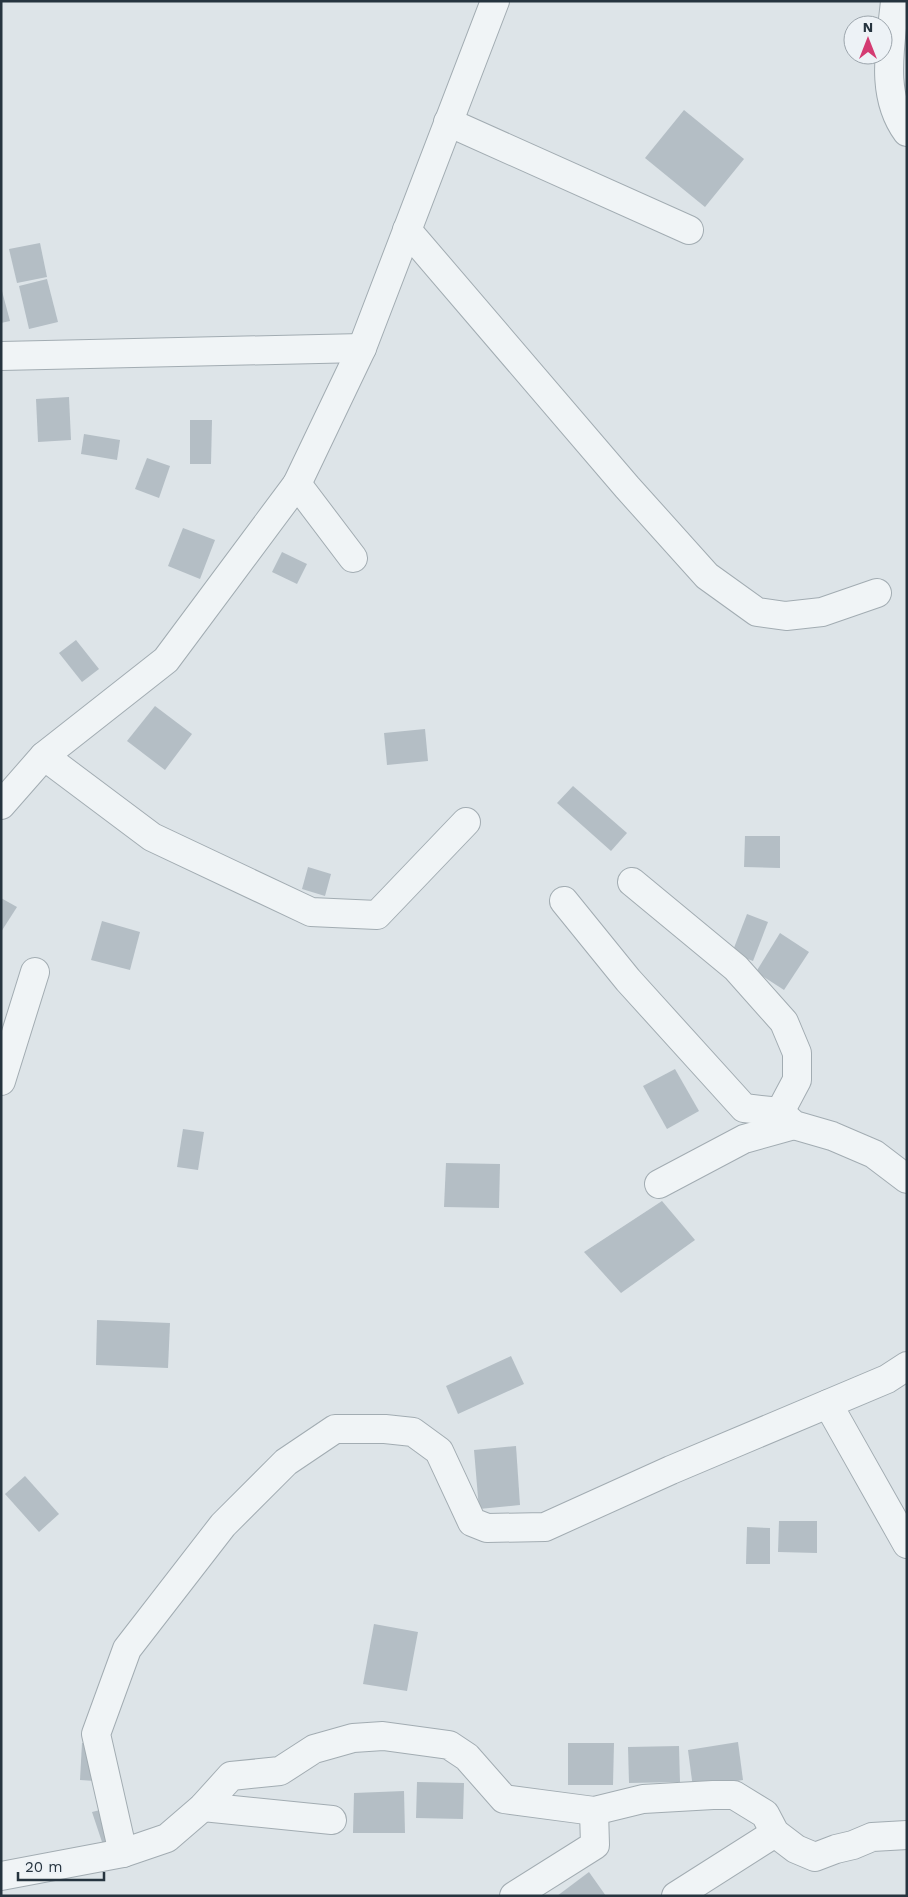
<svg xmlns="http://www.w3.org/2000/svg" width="908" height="1897" font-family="'Work Sans',sans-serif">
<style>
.building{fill:#b4bec5}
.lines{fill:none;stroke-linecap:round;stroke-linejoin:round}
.minor-casing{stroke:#a2acb2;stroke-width:30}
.minor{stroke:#f0f4f6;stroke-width:28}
</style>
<rect width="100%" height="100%" fill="#dde4e8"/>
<g class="building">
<path d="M684,110L744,159L705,207L645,158Z"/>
<path d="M40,243L47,277L17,283L9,249Z"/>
<path d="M47,279L58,322L29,329L19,286Z"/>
<path d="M2,291L10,321L1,323V291Z"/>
<path d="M69,397L71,440L38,442L36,399Z"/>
<path d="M190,420H212L211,464H190Z"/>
<path d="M84,434L120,440L117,460L81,454Z"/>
<path d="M147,458L170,466L159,498L135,489Z"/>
<path d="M183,528L215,540L200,579L168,566Z"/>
<path d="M282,552L307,564L297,584L272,572Z"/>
<path d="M76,640L99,669L82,682L59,653Z"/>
<path d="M155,706L192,734L165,770L127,741Z"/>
<path d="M425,729L428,761L387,765L384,733Z"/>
<path d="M573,786L627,833L611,851L557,803Z"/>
<path d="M745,836H780V868L744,867Z"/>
<path d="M308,867L331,874L325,896L302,889Z"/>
<path d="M1,898L17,907L1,932Z"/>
<path d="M747,914L768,922L753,961L732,953Z"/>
<path d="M102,921L140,932L130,970L91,960Z"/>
<path d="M780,933L809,952L784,990L756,972Z"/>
<path d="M675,1069L699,1111L667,1129L643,1086Z"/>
<path d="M183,1129L204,1132L198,1170L177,1167Z"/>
<path d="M446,1163L500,1164L499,1208L444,1207Z"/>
<path d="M662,1201L695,1240L621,1293L584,1252Z"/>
<path d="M97,1320L170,1323L168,1368L96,1365Z"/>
<path d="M511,1356L524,1384L458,1414L446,1386Z"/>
<path d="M516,1446L520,1505L479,1509L474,1450Z"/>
<path d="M25,1476L59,1514L39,1532L5,1494Z"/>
<path d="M779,1521H817V1553L778,1552Z"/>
<path d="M747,1527L770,1528V1564H746Z"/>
<path d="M374,1624L418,1632L407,1691L363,1684Z"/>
<path d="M738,1742L743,1780L693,1788L688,1750Z"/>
<path d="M82,1743H96L95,1781L80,1780Z"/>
<path d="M568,1743H614L613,1785H568Z"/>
<path d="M679,1746L680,1782L629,1783L628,1747Z"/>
<path d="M417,1782L464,1783L463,1819L416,1818Z"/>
<path d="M404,1791L405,1833H353L354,1793Z"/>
<path d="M104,1809L114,1841L103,1845L92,1812Z"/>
<path d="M589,1872L606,1896H557Z"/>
</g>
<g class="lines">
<defs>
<g id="minor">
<path d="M895,1C891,44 879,94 907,132"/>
<path d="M448,122L689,230"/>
<path d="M407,230L627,487L707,576L757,612L786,616L822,612L877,593"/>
<path d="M1,356L362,348"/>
<path d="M297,484L353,558"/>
<path d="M44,756L152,837L311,912L377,915L466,822"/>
<path d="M1,805L44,756L166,660L297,484L362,348L495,1"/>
<path d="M632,882L736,968L784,1022L797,1053V1080L780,1112"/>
<path d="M564,901L628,980L744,1108L780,1112L794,1125L832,1136L874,1154L907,1179"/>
<path d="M1,1081L35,972"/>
<path d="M659,1184L744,1139L794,1125"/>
<path d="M828,1404L907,1544"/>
<path d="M203,1807L332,1820"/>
<path d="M123,1853L96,1734L127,1649L223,1525L286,1462L335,1429H385L413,1432L439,1451L472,1522L487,1528L545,1527L671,1470L887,1379L907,1366"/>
<path d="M1,1876L123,1853L167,1838L203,1807L231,1776L280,1771L314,1749L353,1738L383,1736L449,1745L467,1757L504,1799L594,1811L643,1799L713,1795H734L765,1814L775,1833L796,1849L815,1857L836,1849L853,1845L872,1837L907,1835"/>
<path d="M514,1896L595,1845L594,1811"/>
<path d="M676,1896L775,1833"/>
</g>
</defs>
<use href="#minor" class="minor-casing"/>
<use href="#minor" class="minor"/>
</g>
<rect width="908" height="1897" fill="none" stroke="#26343f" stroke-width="5"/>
<g transform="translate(868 40)"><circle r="24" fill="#edf2f6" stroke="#9da6ad"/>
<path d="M0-4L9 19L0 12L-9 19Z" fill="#d43b72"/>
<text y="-8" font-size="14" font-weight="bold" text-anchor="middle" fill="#26343f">N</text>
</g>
<path d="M18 1872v8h86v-8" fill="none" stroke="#26343f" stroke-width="2.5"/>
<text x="25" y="1872" font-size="15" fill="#26343f" stroke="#edf2f6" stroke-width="4" paint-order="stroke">20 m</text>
</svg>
